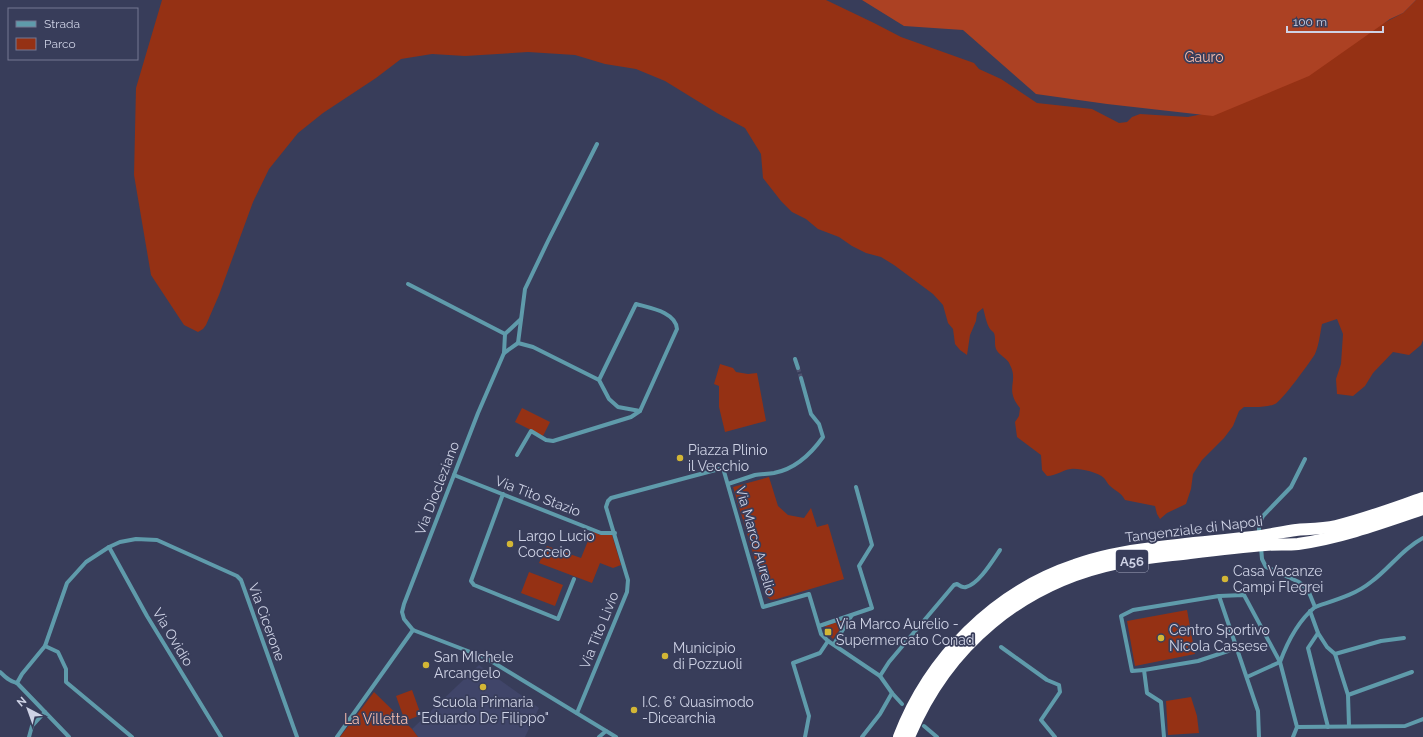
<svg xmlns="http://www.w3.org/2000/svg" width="1423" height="737" font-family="Raleway,sans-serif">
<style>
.built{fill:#404569}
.green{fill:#953114}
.forest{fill:#ac4123}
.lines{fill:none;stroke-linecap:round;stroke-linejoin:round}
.street-tunnel{stroke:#4e536f;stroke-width:4;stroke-dasharray:4 2;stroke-linecap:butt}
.street{stroke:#5f9bab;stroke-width:4}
.highway{stroke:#fff;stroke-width:12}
.poi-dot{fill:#d3b635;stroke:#383d5a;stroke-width:1.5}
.labels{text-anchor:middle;stroke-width:3.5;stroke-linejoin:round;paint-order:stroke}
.shield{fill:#383d5a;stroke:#a1a5bb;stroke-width:1}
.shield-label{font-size:13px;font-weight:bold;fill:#ced2e5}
.park-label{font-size:14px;fill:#f6bcac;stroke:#383d5a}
.poi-label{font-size:14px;fill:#ced2e5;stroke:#383d5a;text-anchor:start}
.street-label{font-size:14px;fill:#ced2e5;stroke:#383d5a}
</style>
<rect width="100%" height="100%" fill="#383d5a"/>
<path class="built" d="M479,665L539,708L525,737H418L412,729Z"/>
<g class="green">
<path d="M162,0H826L874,23L901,37L974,63L979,69L1001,79L1037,103L1092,109L1119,123L1127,122L1132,117L1140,114L1188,117L1212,112L1403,13L1416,0H1423V340L1421,345L1409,355L1393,352L1373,373L1365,386L1353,396L1337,394L1336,379L1341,364L1343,334L1337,319L1322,324C1320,334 1319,345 1315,354C1311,361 1281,402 1275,404C1266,408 1254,407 1244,407L1239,411L1233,426L1224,438L1202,460L1193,474L1191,489L1186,504L1167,513L1160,519L1157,514L1155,506L1125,500C1120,491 1116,492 1109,485C1107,483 1106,480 1104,478C1098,472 1078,468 1071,469C1062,470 1056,476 1047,476L1042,470L1041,455L1017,437L1015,422L1019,416L1020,408C1004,389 1019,382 1010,365C1008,358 998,355 996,349C994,344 996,338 994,333C993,332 991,330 990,329C986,323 985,314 983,308L977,313L976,321L970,335L967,355L960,350L955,344L953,329L948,323L943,305L933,294L894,265L881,257L866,253L852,246L839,237L818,229L806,219L792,212L781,201L763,178L761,154L745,128L717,113L665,81L636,69L605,64L575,55L528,52L465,56L432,54L401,59L376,78L323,113L298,133L269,169L253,202L219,295L206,325L203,329L198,332L184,325L151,275L134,175L136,88Z"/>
<path d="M720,364L733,368L736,372L748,374L757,373L766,421L725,432L719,407V386L714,384Z"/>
<path d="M522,408L550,422L543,436L515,422Z"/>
<path d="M769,477L778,506L788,515L804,518L811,508L817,527L828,524L844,579L777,599L771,600L766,596L733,487Z"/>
<path d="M592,531L600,535H612L621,565L613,568L600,563L592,583L539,563L547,546L581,558Z"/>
<path d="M529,572L563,585L555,606L521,593Z"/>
<path d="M1187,610L1195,654L1135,666L1127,621Z"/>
<path d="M847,619L833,639L828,634L825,626Z"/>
<path d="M412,690L421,715L405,721L396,696Z"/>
<path d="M374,692L412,729L418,737H340Z"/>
<path d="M1191,697L1197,716L1199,733L1168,735L1166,701Z"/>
</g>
<path class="forest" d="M862,0H1416L1403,13L1390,19L1309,76L1213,116L1107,104L1036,94L963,30L904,26Z"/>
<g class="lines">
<path class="street-tunnel" d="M798,368L801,378"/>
<g class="street">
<path d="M408,284L505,334"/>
<path d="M521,319L505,334L504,353L478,413L404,604L402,612L404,619L413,630L486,658L616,737"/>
<path d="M518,343L533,347L599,380L609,399L618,407L640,411L677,329C676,312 650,308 636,304L599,380"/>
<path d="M518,343L525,289L548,241L597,144"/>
<path d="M504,353L518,343"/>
<path d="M795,359L798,368"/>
<path d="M517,455L531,431L546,440L553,441L631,417L640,411"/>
<path d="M454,475L601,533H615"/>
<path d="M728,484C737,481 746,478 755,475C761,474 768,474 774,473C795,469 811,454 823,437L819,424L811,414L801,378"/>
<path d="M503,494L471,581L474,585L558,619L574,579"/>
<path d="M1259,534V525L1263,516L1291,487L1305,459"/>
<path d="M109,547L147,616L221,737"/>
<path d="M1261,547L1262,559L1266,567L1299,582L1308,590L1315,607"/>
<path d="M1219,596L1258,711L1259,737"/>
<path d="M1310,611L1318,633L1327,647L1335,654L1348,695L1349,726"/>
<path d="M819,626L872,608L859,566L872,545L856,487"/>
<path d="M1318,633L1308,648L1328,727"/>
<path d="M834,644L852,615"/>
<path d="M45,646L58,652L66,669V682L132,737"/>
<path d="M1001,647L1047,680L1059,685L1060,692L1041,720L1055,737"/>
<path d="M1335,654L1381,641L1404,638"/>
<path d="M1144,670L1132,671L1121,616L1133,610L1219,596L1244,595L1280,662L1297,727L1293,737"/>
<path d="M0,672C5,677 10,682 17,683"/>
<path d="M880,676L889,662L954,585L957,584C960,586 963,588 966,587C979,584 993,560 1000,550"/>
<path d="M1247,677L1280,662C1287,643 1298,621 1315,607C1335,600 1355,595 1371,582C1390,568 1402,549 1423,538"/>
<path d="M17,683L22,674L45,646L67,583L86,562L109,547L120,542L136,539L157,540L237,576L241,580L297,737"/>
<path d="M17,683L69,737"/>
<path d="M1348,695L1412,672"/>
<path d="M577,713L627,592L628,580L606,507L608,501L611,498L723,468L763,607L809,594L821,634L828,641L880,676L892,693L902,704"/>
<path d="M924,726L937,737"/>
<path d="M1297,727L1405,726L1423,719"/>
<path d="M29,737L32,726L45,712"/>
<path d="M337,737L413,630"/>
<path d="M599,737L606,731"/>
<path d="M805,737L809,716L793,663L820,653L828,641"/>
<path d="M862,737L880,714L892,693"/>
<path d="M1164,737L1161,702L1147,693L1144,670L1198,661L1237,648"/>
</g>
<g class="highway">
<path d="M899,737C929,658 994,592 1075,565C1100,556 1127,551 1153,548C1186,543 1220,541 1253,537C1268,535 1282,532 1296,530C1309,529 1323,529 1336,526C1365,519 1394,508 1423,498"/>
<path d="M909,737C947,646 1021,583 1118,563C1142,558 1166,556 1190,553C1215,550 1240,547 1265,545C1276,544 1287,545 1298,544C1341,538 1382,523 1423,509"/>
</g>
</g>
<g class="poi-dot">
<circle cx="680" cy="458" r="4"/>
<circle cx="510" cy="544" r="4"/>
<circle cx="1225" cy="579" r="4"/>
<rect x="824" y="628" width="8" height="8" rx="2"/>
<circle cx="1161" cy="638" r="4"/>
<circle cx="665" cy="656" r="4"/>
<circle cx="426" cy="665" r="4"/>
<circle cx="483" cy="687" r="4"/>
<circle cx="634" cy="710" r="4"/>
</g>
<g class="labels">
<rect class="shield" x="1116" y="550" width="32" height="22" rx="3"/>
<g class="shield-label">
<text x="1132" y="566">A56</text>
</g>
<g class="park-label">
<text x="1204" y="62">Gauro</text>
<text x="376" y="724">La Villetta</text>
</g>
<g class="poi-label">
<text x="688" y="455">Piazza Plinio<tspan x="688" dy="16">il Vecchio</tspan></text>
<text x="518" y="541">Largo Lucio<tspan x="518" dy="16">Cocceio</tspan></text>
<text x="1233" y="576">Casa Vacanze<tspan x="1233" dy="16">Campi Flegrei</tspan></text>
<text x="836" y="629">Via Marco Aurelio -<tspan x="836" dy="16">Supermercato Conad</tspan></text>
<text x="1169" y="635">Centro Sportivo<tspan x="1169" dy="16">Nicola Cassese</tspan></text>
<text x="673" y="653">Municipio<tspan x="673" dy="16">di Pozzuoli</tspan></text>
<text x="434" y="662">San MIchele<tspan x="434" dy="16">Arcangelo</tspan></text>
<text x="483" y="707" text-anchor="middle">Scuola Primaria<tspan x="483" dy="16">"Eduardo De Filippo"</tspan></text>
<text x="642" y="707">I.C. 6° Quasimodo<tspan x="642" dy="16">-Dicearchia</tspan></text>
</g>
<g class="street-label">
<text transform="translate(437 488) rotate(-69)" y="5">Via Diocleziano</text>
<text transform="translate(538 496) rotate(21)" y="5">Via Tito Stazio</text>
<text transform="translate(1194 529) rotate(-7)" y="5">Tangenziale di Napoli</text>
<text transform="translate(756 541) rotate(74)" y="5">Via Marco Aurelio</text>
<text transform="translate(267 622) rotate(70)" y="5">Via Cicerone</text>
<text transform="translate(599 630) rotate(-68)" y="5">Via Tito Livio</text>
<text transform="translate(173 637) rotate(59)" y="5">Via Ovidio</text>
</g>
</g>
<rect x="8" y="8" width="130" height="52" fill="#383d5a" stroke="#747992"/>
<rect x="16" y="21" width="20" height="6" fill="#5f9bab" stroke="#747992"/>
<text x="44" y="28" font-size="12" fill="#ced2e5">Strada</text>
<rect x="16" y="38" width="20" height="12" fill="#953114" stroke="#747992"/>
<text x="44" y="48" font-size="12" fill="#ced2e5">Parco</text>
<g transform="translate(28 709) rotate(319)" stroke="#383d5a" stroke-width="3" paint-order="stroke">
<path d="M0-3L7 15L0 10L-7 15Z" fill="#ced2e5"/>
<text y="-6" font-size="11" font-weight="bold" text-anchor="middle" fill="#ced2e5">N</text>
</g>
<path d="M1287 26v6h96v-6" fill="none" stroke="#ced2e5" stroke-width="2"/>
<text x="1293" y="26" font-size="12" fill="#ced2e5" stroke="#383d5a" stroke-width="3" paint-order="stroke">100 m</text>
</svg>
